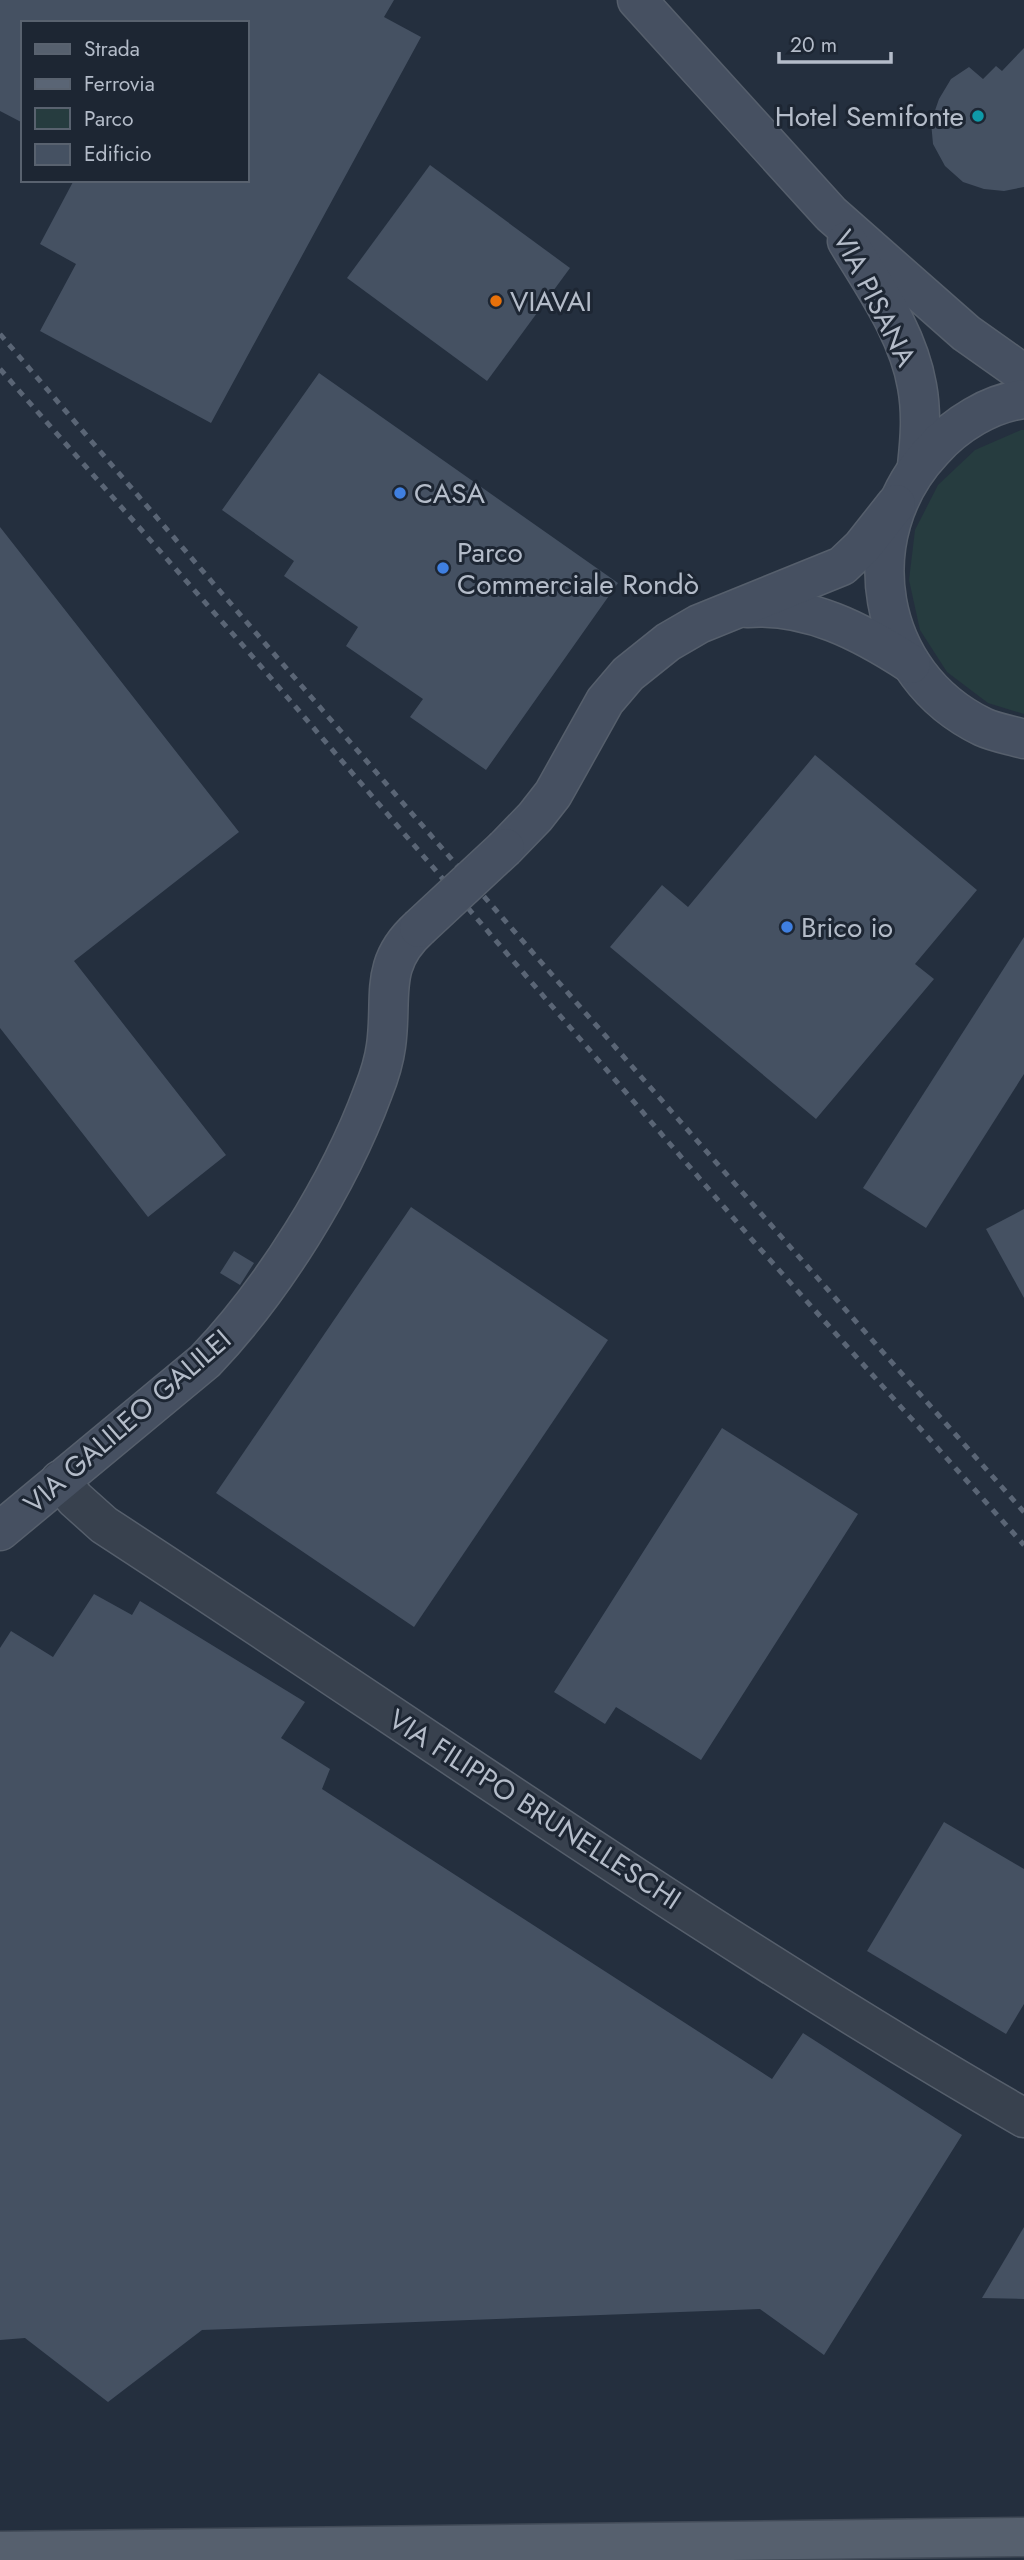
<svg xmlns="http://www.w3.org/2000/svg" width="1024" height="2560" font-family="Jost,sans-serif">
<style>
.green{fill:#263c3f}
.building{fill:#455162}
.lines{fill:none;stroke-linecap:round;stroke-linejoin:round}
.street-casing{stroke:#565f6c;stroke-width:41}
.secondary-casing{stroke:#565f6c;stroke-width:41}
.primary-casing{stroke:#414a57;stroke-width:41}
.street{stroke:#38414e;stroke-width:38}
.secondary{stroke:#465061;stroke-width:38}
.primary{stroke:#56606e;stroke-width:38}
.rail{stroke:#5a6575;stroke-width:5;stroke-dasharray:7 7;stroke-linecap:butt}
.secondary-bridge-casing{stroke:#565f6c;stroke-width:41;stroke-linecap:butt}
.secondary-bridge{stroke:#465061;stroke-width:38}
.culture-dot{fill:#0f9aa8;stroke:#1d2633;stroke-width:2.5}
.food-dot{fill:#e8710a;stroke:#1d2633;stroke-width:2.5}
.shop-dot{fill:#3f7fe0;stroke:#1d2633;stroke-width:2.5}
.labels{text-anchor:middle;stroke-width:6;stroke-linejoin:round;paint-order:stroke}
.poi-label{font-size:28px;fill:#b4bcc9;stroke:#1d2633;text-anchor:start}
.street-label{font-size:28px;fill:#b4bcc9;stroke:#1d2633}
</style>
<rect width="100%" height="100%" fill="#242f3e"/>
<path class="green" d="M1021,430H1024V714L988,703L947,672L920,630L909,580L915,530L938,485L975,450Z"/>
<g class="building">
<path d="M0,0H394L384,17L421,37L211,423L40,331L76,264L40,244L74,180H247V23H23V123L0,111Z"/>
<path d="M1024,48V187L1004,191L984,189L963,182L945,166L933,144L931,122L939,99L951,79L969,67L983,79L996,66L1002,71Z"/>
<path d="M430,165L570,268L487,381L347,278Z"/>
<path d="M319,373L618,583L486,770L410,717L423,699L346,646L358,627L284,576L294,561L222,510Z"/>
<path d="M0,527L239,832L74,961L226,1155L148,1217L0,1028Z"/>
<path d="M815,755L977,890L915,964L934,979L816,1119L610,947L662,885L688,907Z"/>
<path d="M1024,937V1074L926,1228L863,1188Z"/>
<path d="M411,1207L608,1340L414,1627L216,1493Z"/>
<path d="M1024,1209V1298L986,1229Z"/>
<path d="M234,1251L254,1263L240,1285L220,1273Z"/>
<path d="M722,1428L858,1514L701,1760L616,1707L605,1724L554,1692Z"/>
<path d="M94,1594L132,1615L140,1601L305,1702L281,1738L330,1769L322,1789L772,2079L803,2033L962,2135L824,2355L760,2309L202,2330L108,2402L25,2338L0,2340V1648L11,1631L53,1657Z"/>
<path d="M944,1822L1024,1869V2004L1006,2034L867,1951Z"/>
<path d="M1024,2227V2299L982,2298Z"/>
</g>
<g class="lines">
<defs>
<path id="street" d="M60,1480L75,1499L104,1525C410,1724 708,1936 1024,2118"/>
<g id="secondary">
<path d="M637,0L831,214L966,333L1024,374"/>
<path d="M847,241C874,286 908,333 917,386C922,413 920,439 917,466"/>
<path d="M1024,399C990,403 955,425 933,450C852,536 875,675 983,727C996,733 1011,735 1024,739"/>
<path d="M747,608C807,603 862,632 911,664"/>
<path d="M505,848L535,817L553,794L605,701L628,674L668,642L699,624L842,566L862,547L896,504"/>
<path d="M0,1531L205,1361C273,1290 339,1184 373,1092C379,1077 384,1061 386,1046C393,997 378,965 419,928"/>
</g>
<path id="primary" d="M0,2551L1024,2537"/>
</defs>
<use href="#street" class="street-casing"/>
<use href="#secondary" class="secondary-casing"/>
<use href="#primary" class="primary-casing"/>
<use href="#street" class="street"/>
<use href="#secondary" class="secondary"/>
<use href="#primary" class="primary"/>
<g class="rail">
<path d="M0,334C337,730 679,1122 1024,1512"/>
<path d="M0,369L246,649L754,1242L1024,1545"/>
</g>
<defs>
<path id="secondary-bridge" d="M419,928L505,848"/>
</defs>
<use href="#secondary-bridge" class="secondary-bridge-casing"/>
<use href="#secondary-bridge" class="secondary-bridge"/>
</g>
<circle class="culture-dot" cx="978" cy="116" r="7"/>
<circle class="food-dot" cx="496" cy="301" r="7"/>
<g class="shop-dot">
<circle cx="400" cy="493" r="7"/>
<circle cx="443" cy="568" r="7"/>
<circle cx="787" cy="927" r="7"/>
</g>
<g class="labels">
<g class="poi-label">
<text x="964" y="126" text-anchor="end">Hotel Semifonte</text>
<text x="510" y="311">VIAVAI</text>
<text x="414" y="503">CASA</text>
<text x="457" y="562">Parco<tspan x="457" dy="32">Commerciale Rondò</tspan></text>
<text x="801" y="937">Brico io</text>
</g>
<g class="street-label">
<text transform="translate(875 298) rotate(63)" y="10">VIA PISANA</text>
<text transform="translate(127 1421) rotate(-41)" y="10">VIA GALILEO GALILEI</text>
<text transform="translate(535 1809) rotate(33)" y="10">VIA FILIPPO BRUNELLESCHI</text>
</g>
</g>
<rect x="21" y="21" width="228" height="161" fill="#1d2633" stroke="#59626f" stroke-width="2"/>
<rect x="35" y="44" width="35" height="10" fill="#56606e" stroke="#59626f" stroke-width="2"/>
<text x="84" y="56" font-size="21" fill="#b4bcc9">Strada</text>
<rect x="35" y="79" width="35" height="10" fill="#5a6575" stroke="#59626f" stroke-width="2"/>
<text x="84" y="91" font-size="21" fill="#b4bcc9">Ferrovia</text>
<rect x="35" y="108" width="35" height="21" fill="#263c3f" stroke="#59626f" stroke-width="2"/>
<text x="84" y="126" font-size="21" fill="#b4bcc9">Parco</text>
<rect x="35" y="144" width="35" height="21" fill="#455162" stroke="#59626f" stroke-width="2"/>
<text x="84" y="161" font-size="21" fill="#b4bcc9">Edificio</text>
<path d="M779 52v10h112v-10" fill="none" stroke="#b4bcc9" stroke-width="3.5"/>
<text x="790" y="52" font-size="21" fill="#b4bcc9" stroke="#1d2633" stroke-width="5" paint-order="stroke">20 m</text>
</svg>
